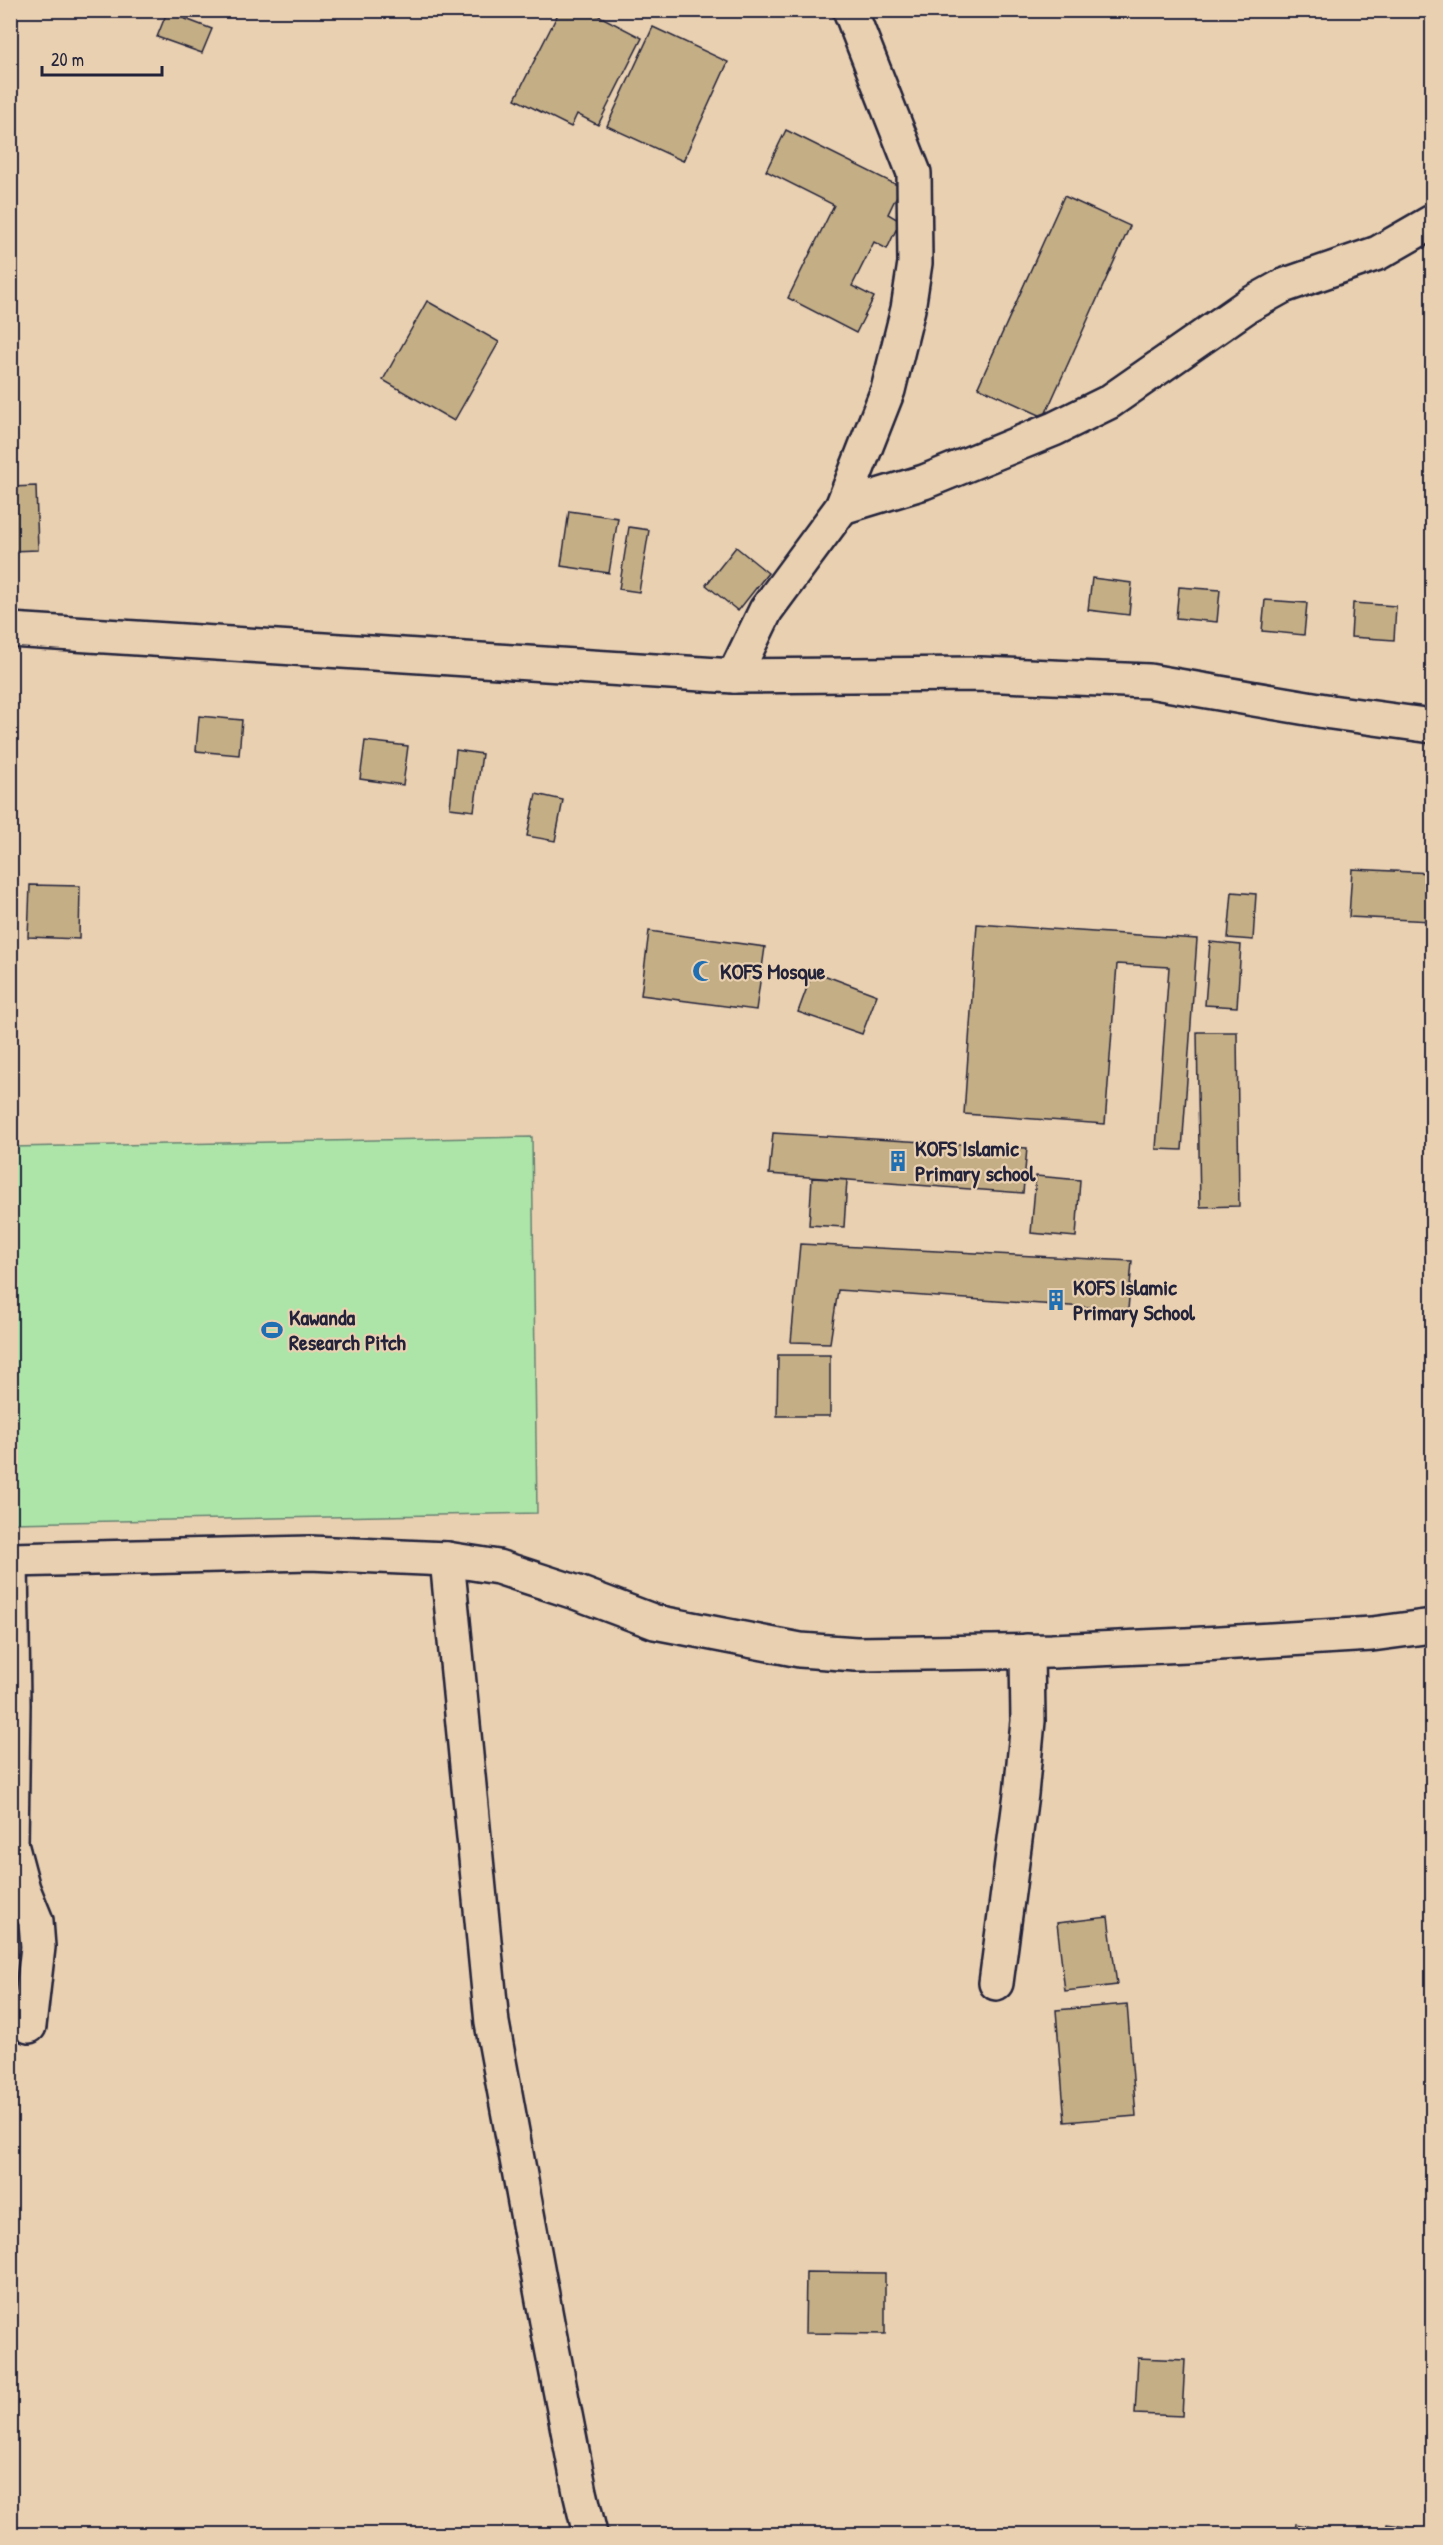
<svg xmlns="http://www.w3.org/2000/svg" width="1443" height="2545" font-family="'Patrick Hand',sans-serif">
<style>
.green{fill:#ade4a8;stroke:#688372;stroke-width:1.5}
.building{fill:#c4ae85;stroke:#22223b;stroke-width:1.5}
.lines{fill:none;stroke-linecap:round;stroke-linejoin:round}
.minor-casing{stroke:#22223b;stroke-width:38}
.minor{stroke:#e9d0b1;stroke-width:33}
.labels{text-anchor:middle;stroke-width:4.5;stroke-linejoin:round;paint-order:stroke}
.poi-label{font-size:22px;font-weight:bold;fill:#22223b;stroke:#e9d0b1;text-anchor:start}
</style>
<rect width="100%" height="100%" fill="#e9d0b1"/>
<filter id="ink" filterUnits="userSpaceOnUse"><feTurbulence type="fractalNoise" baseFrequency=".0167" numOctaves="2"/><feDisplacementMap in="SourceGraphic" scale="12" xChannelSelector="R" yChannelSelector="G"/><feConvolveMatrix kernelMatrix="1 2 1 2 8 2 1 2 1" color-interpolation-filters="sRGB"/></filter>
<g filter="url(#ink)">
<path class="green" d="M532,1137L537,1513L11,1523V1147Z"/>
<g class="building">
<path d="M560,10H588L642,38L598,125L577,114L571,127L515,99Z"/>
<path d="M167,12L212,29L202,53L157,37Z"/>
<path d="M653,27L728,62L683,161L607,126Z"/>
<path d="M786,130L901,187L888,214L900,221L887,249L874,242L852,286L874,297L856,333L788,298L834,205L766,171Z"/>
<path d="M1064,196L1130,226L1044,417L978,387Z"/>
<path d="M427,301L499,342L454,421L383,380Z"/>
<path d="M36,486L38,550L10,551V487Z"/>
<path d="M569,511L618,518L609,573L561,566Z"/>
<path d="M629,527L649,530L639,592L619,589Z"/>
<path d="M736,547L768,573L738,611L706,585Z"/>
<path d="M1092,578L1132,583L1129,615L1088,610Z"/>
<path d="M1179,587L1220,590L1217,622L1176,618Z"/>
<path d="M1265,600L1307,603L1304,635L1262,631Z"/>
<path d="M1353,603L1396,606L1394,640L1351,637Z"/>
<path d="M199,716L242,720L239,755L196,751Z"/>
<path d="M365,741L408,746L403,785L360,779Z"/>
<path d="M456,750L482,754L474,811L450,808Z"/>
<path d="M536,794L563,800L555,841L527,836Z"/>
<path d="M1352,869L1432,873V921L1349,917Z"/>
<path d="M30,885L80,886L79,939L28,937Z"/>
<path d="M1232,892L1256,894L1253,940L1228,938Z"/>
<path d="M977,924L1197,939L1182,1150L1156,1149L1169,967L1117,964L1105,1124L964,1114Z"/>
<path d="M649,931L765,947L756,1010L641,995Z"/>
<path d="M1210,942L1241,945L1237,1007L1205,1005Z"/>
<path d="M813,971L877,995L862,1034L798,1012Z"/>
<path d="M1197,1032H1237L1239,1206L1200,1207Z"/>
<path d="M773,1133L1027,1148L1023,1193L769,1174Z"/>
<path d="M1036,1176L1080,1180L1076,1237L1031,1233Z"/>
<path d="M812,1178L847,1180L844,1227L809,1225Z"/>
<path d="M800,1244L1132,1261L1128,1310L838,1290L830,1343L791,1342Z"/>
<path d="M778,1355H830V1416H777Z"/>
<path d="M1108,1917L1117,1985L1065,1991L1057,1923Z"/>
<path d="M1127,2004L1136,2116L1065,2122L1056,2010Z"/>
<path d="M806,2272L885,2273V2334L805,2333Z"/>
<path d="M1138,2358L1185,2360L1182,2416L1135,2414Z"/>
<path d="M1296,2524L1345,2534H1294Z"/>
<path d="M1387,2524L1432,2531V2534H1385Z"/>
</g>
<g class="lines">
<defs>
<g id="minor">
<path d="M842,507L924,482L1054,429L1109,402L1247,306L1283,286L1378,253L1432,222"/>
<path d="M10,630L734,676L980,674L1149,681L1331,712L1432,726"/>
<path d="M734,676L766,610L842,507L888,390L908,309L915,263L914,173L850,10"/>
<path d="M447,1559L492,2023L547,2322L580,2492L590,2534"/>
<path d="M10,1560L310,1553L447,1559L498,1567L578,1593L655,1622L800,1650L856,1654L1052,1651L1186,1645L1372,1634L1432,1626"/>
<path d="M11,1560L13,1705L11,1844L23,1889L36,1921L38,1947L29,2026"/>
<path d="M996,1983L1021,1794L1028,1721L1027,1651"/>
</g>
</defs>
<use href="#minor" class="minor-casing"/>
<use href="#minor" class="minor"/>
</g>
</g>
<defs>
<symbol id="mosque-bare" viewBox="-9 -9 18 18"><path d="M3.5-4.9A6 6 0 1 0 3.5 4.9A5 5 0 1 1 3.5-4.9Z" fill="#1f6fb2" stroke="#e9d0b1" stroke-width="2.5" paint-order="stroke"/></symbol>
<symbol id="building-bare" viewBox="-9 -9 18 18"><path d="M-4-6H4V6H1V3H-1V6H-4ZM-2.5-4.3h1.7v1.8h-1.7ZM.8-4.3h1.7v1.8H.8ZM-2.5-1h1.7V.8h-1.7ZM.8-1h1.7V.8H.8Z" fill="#1f6fb2" stroke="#e9d0b1" stroke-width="2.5" paint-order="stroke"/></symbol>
<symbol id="stadium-bare" viewBox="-9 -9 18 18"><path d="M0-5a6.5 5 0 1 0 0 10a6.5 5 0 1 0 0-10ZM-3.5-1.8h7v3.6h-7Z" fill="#1f6fb2" stroke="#e9d0b1" stroke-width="2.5" paint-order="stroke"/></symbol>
</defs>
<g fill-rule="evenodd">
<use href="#mosque-bare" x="688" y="956" width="30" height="30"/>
<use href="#building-bare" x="883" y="1146" width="30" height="30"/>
<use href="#building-bare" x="1041" y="1285" width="30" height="30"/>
<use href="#stadium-bare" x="257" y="1315" width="30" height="30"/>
</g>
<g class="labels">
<g class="poi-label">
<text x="720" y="979">KOFS Mosque</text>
<text x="915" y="1156">KOFS Islamic<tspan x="915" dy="25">Primary school</tspan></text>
<text x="1073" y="1295">KOFS Islamic<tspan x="1073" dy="25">Primary School</tspan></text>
<text x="289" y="1325">Kawanda<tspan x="289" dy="25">Research Pitch</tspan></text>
</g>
</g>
<rect width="1443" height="2545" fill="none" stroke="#e9d0b1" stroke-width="36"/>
<rect x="18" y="18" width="1407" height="2509" fill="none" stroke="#22223b" stroke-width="2" filter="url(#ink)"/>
<path d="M42 66v9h120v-9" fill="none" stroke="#22223b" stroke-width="3"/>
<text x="51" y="66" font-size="18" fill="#22223b" stroke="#e9d0b1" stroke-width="4.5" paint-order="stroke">20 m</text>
</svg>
